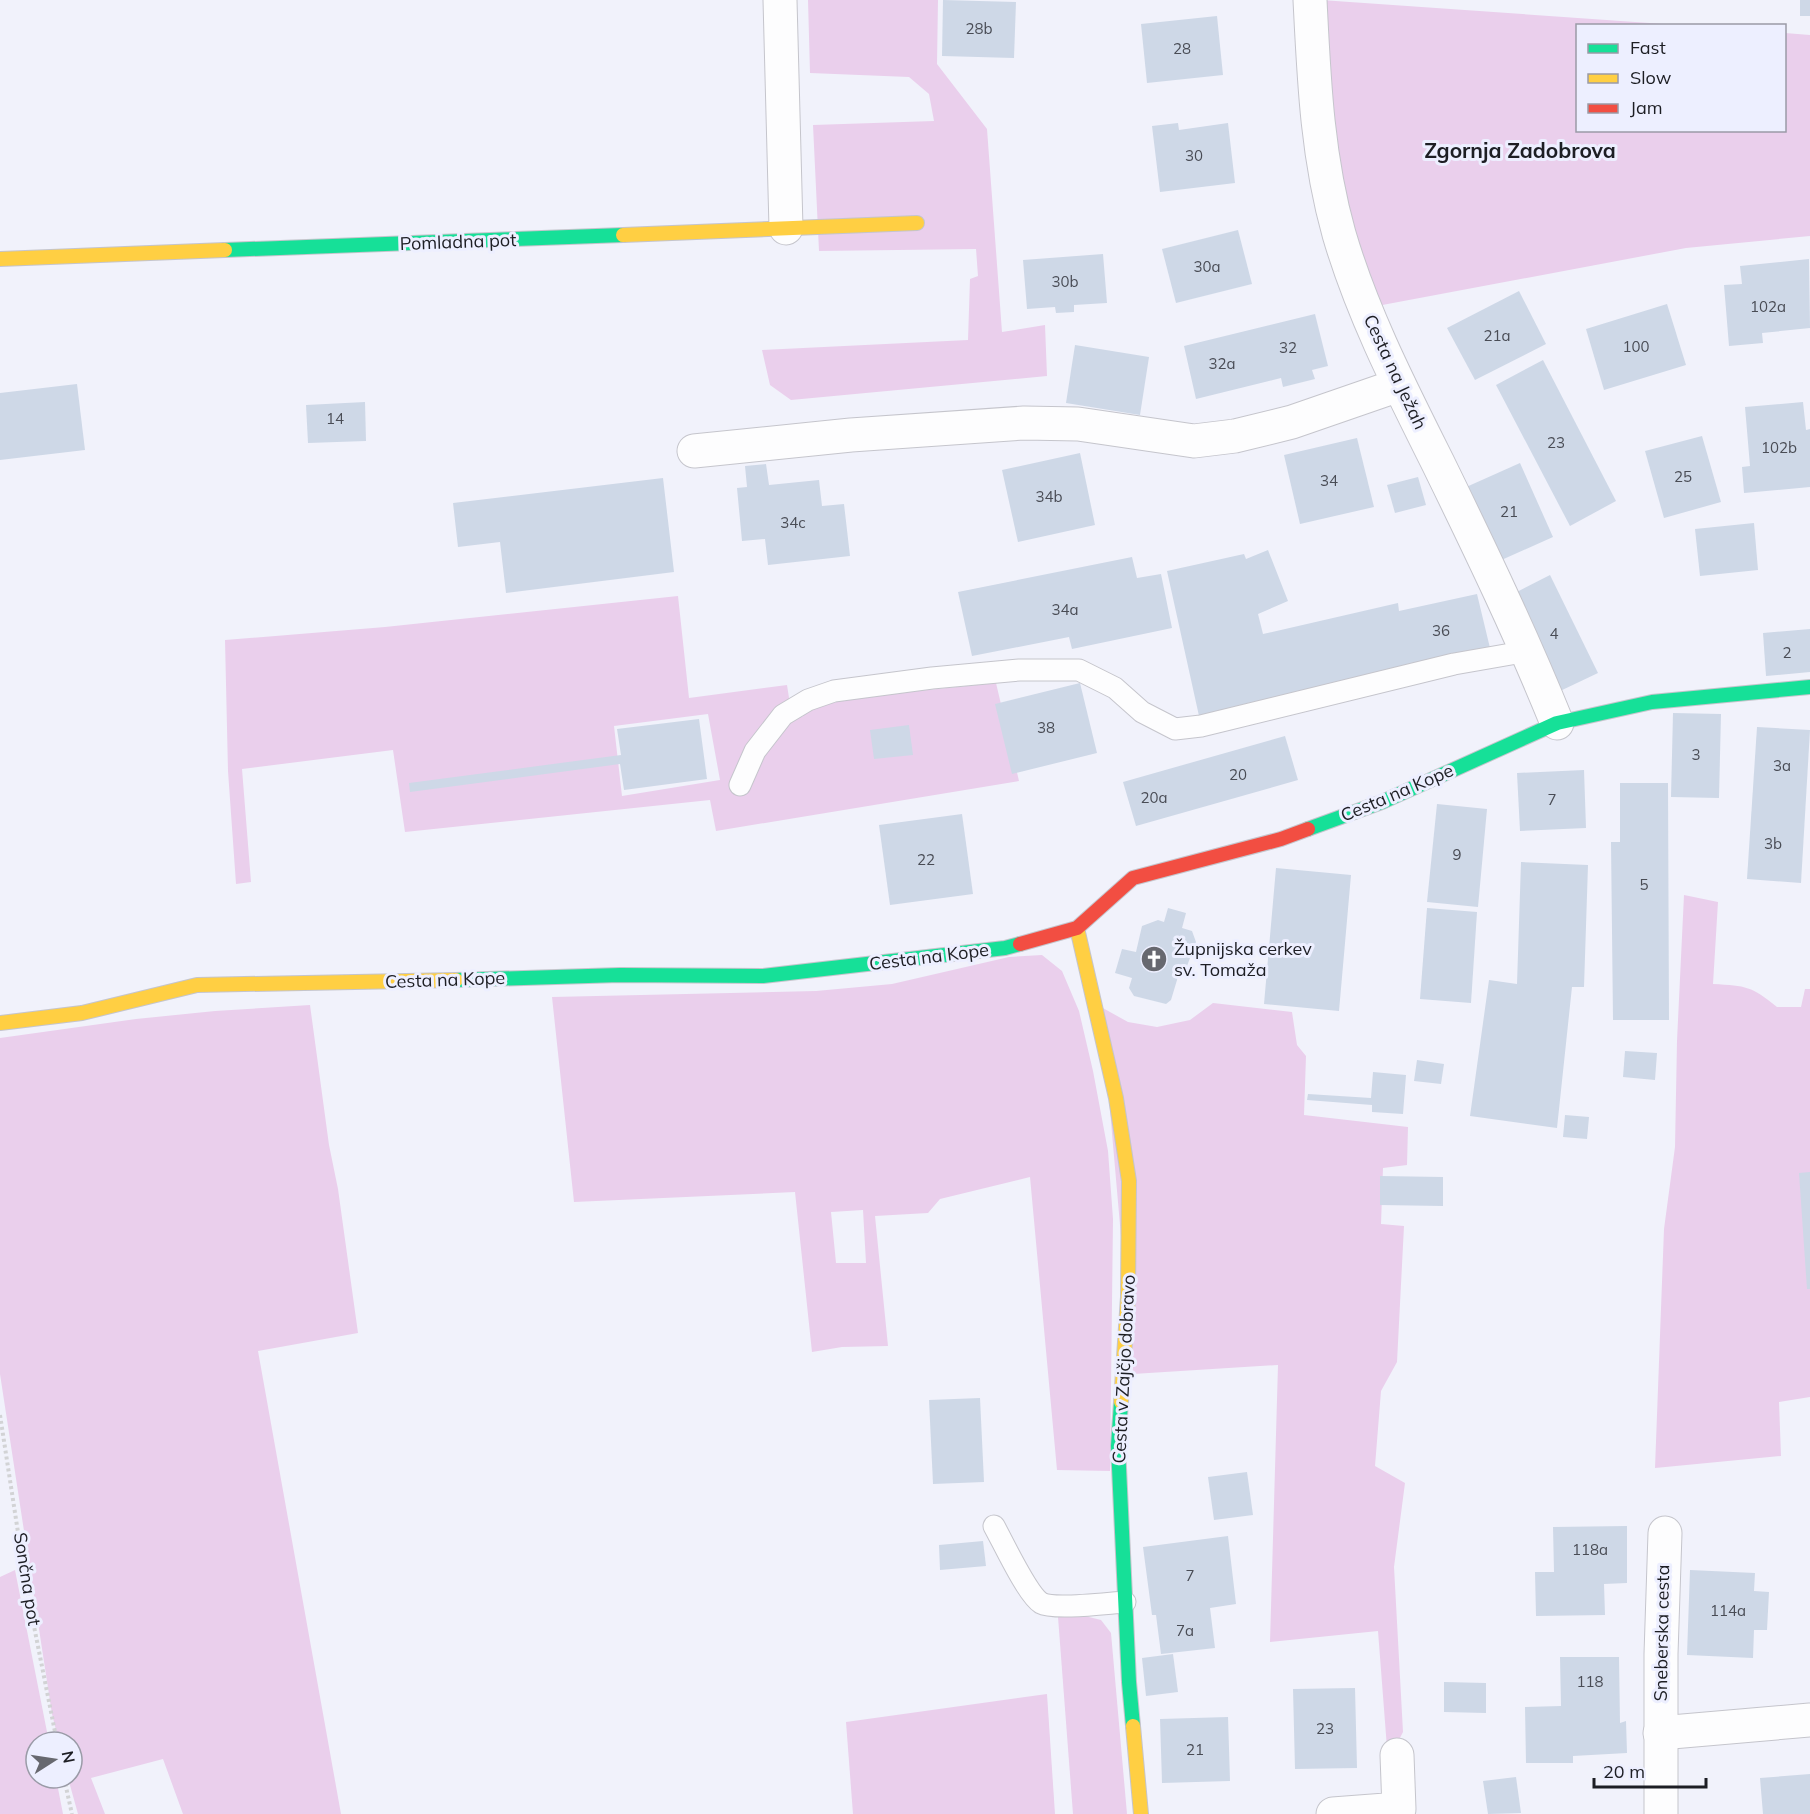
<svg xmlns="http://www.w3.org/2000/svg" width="1810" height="1814" font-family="Mulish,sans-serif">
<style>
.green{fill:#eacfec;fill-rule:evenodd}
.building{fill:#ced8e7}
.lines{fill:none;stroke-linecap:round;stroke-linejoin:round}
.lane-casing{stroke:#c5c5cc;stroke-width:23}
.street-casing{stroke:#c5c5cc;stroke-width:35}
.fast-casing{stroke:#c5c5cc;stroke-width:16}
.slow-casing{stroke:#c5c5cc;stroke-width:16}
.jam-casing{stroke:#c5c5cc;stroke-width:16}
.path{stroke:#d2d3d5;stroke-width:4;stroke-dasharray:3 3;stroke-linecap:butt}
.lane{stroke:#fdfdfe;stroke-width:21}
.street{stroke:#fdfdfe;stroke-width:33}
.fast{stroke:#16e098;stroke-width:14}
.slow{stroke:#ffcf43;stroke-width:14}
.jam{stroke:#f24e42;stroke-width:14}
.labels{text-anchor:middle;stroke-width:6;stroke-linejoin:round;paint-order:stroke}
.number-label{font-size:15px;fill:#494c55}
.street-label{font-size:18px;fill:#1d1e24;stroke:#edefff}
.poi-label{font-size:18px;fill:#1d1e24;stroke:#edefff;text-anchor:start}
.quarter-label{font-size:21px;font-weight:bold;fill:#1d1e24;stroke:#edefff}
</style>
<rect width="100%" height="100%" fill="#f1f2fb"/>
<g class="green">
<path d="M808,0H938L937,64L987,129L1002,332L1045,325L1047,376L791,400L770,385L762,350L968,340L970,279L978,276L976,249L819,251L813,125L934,121L929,94L909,77L810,73Z"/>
<path d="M1321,0L1678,25L1578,26V130H1784L1785,33L1810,35V236L1686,248L1377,306L1334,173Z"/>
<path d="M678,596L689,698L787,685L792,717H802L811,708L858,697L996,683L1019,781L716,831L710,800L405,832L393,750L242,769L251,882L236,884L228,771L225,640L385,627ZM708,714L720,780L622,796L614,726Z"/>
<path d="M1684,895L1718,902L1713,984C1747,986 1751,986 1777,1007H1801L1805,989H1810V1397L1779,1402L1781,1456L1655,1468L1664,1229L1675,1147L1677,1041Z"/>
<path d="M1042,955L1062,971L1079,1011L1093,1071L1108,1151L1113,1219L1110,1471L1057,1470L1030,1177L940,1199L928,1213L875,1216L888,1346L842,1347L812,1352L795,1192L574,1202L552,997L816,991L892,984L1009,957ZM863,1210L866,1263H836L831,1212Z"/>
<path d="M1213,1003L1292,1012L1297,1045L1306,1056L1304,1115L1408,1127L1407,1165L1383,1168L1381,1224L1404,1226L1397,1362L1381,1391L1375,1466L1405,1483L1394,1567L1403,1732L1388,1761L1378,1631L1270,1642L1278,1365L1133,1374L1101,1007L1128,1022L1157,1027L1190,1020Z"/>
<path d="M310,1005L329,1145L338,1189L358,1333L258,1351L341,1814H183L163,1759L91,1778L105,1814H78L68,1778H72V1742H59L52,1714L0,1374V1038L136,1019L215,1011Z"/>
<path d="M15,1570L49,1742H36V1778H56L63,1814H0V1577Z"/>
<path d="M1085,1616L1101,1620L1111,1633L1127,1814H1073L1058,1617Z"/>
<path d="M1047,1694L1055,1814H853L846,1722Z"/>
</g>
<g class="building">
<path d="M943,0L1016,2L1014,58L942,56Z"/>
<rect x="1800" y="0" width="10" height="16"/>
<path d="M1217,16L1223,75L1147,83L1141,24Z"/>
<path d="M1178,123L1179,130L1228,123L1235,183L1160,192L1152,126Z"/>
<path d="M1238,230L1252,284L1176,303L1162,249Z"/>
<path d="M1103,254L1107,303L1074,305V312L1056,313L1055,307L1027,309L1023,260Z"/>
<path d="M1809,259L1810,328L1762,333L1763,343L1729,346L1724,285L1742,284L1740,266Z"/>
<path d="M1519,291L1546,344L1475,380L1447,328Z"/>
<path d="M1667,304L1686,365L1604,390L1586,329Z"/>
<path d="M1315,314L1328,366L1312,370L1315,379L1283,387L1281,378L1196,399L1184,346Z"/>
<path d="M1075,345L1149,357L1140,415L1066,403Z"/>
<path d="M1543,360L1616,501L1570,526L1496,385Z"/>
<path d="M77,384L85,450L0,460V393Z"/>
<path d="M365,402L366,441L308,443L306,405Z"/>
<path d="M1803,402L1806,430L1810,429V487L1744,493L1742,467L1750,466L1745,407Z"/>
<path d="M1702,436L1721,502L1664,518L1645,451Z"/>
<path d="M1357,438L1374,507L1300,524L1284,455Z"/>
<path d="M1080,453L1095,525L1018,542L1002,470Z"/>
<path d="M1520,463L1553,537L1497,562L1464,488Z"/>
<path d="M766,464L769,485L819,480L822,506L844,504L850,556L768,565L765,539L742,541L737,488L747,487L745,466Z"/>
<path d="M1418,477L1426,505L1395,513L1387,485Z"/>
<path d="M663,478L674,572L506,593L500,542L458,547L453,503Z"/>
<path d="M1754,523L1758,570L1700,576L1695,529Z"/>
<path d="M1268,550L1288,601L1258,614L1263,634L1398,603L1399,611L1477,594L1490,648L1199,716L1167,571L1244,554L1246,559Z"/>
<path d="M1132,557L1137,578L1161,574L1172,628L1072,649L1069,637L972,656L958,592Z"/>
<path d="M1550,575L1598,673L1558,692L1511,595Z"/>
<path d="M1810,629V672L1766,676L1763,633Z"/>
<path d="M1080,683L1097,753L1012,774L995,704Z"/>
<path d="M1673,713L1721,714L1719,798L1671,797Z"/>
<path d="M699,719L707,779L624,790L620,764L410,792L409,783L621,755L617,729Z"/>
<path d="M909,725L913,755L874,759L870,730Z"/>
<path d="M1757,727L1810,730L1801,883L1747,879Z"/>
<path d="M1285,736L1298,780L1136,826L1123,782Z"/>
<path d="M1584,770L1586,828L1520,831L1517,773Z"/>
<path d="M1620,783H1668L1669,1020H1613L1611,842H1620Z"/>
<path d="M1437,804L1487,809L1478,907L1427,902Z"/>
<path d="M962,814L973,894L890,905L879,825Z"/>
<path d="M1521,862L1588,865L1584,987H1572L1557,1128L1470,1116L1489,980L1517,984Z"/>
<path d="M1276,868L1351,875L1339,1011L1264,1004Z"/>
<path d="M1168,908L1186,913L1182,928L1192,931L1196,942L1187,966L1180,970L1171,1000L1166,1004L1134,996L1129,988L1132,978L1115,973L1122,949L1136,952L1142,926L1158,920L1164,922Z"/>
<path d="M1427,908L1477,912L1471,1003L1420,999Z"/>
<path d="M1625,1051L1657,1053L1655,1080L1623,1077Z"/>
<path d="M1417,1060L1444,1064L1441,1084L1414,1081Z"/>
<path d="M1373,1072L1406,1075L1403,1114L1372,1112V1105L1307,1100L1308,1094L1371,1098Z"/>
<path d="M1565,1115L1589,1117L1587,1139L1563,1137Z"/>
<path d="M1810,1172V1289H1807L1799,1173Z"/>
<path d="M1380,1176L1443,1177V1206L1380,1205Z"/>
<path d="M980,1398L984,1482L933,1484L929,1400Z"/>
<path d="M1247,1472L1253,1515L1214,1520L1208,1477Z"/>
<path d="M1627,1526V1583L1604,1584L1605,1615L1536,1616L1535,1572H1554L1553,1527Z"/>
<path d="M1228,1536L1236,1604L1210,1608L1215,1648L1161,1654L1156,1615H1152L1143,1547Z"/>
<path d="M983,1541L986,1566L940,1570L939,1545Z"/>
<path d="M1690,1570L1755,1573L1754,1591L1769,1592L1767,1630H1754L1753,1658L1687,1655Z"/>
<path d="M1173,1654L1178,1692L1146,1696L1142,1658Z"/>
<path d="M1560,1657H1619L1620,1723L1626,1721L1627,1753L1573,1756V1763H1526L1525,1707L1561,1706Z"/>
<path d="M1444,1682L1486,1683V1713L1444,1712Z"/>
<path d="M1355,1688L1357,1768L1295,1769L1293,1689Z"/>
<path d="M1228,1717L1230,1781L1162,1783L1160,1719Z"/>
<path d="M1810,1774V1814H1763L1760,1778Z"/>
<path d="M1516,1777L1521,1813L1488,1814L1483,1781Z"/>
</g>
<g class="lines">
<defs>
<g id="lane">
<path d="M740,785L755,751L783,715L808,700L834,691L932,678L1019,670H1079L1115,688L1142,712L1175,729L1201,726L1454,664L1528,651"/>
<path d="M994,1526C1003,1542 1027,1594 1041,1603C1054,1610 1108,1603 1125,1602"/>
</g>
<g id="street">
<path d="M780,0L786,228"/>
<path d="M1310,0C1314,80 1317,156 1339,234C1362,313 1401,389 1438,463C1480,549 1521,634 1557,723"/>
<path d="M694,451L851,435L1024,423L1078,424L1194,441L1235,436L1292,422L1399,385"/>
<path d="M1660,1733L1810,1720"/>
<path d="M1333,1814L1399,1809L1397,1755"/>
<path d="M1661,1814V1654L1665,1533"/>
</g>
<g id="fast">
<path d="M225,250L623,235"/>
<path d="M1308,829L1382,802L1557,723L1652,702L1810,687"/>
<path d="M456,980L620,975L763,976L1005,948L1020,944"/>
<path d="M1121,1402L1118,1446L1129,1682L1133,1726"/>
</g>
<g id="slow">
<path d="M623,235L917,223"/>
<path d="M0,259L225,250"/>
<path d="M1077,928L1116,1098L1129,1181L1128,1297L1121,1402"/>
<path d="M0,1023L82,1013L197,985L456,980"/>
<path d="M1133,1726L1141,1814"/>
</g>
<path id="jam" d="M1020,944L1077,928L1133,878L1281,839L1308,829"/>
</defs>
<use href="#lane" class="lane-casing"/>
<use href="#street" class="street-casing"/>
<use href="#fast" class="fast-casing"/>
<use href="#slow" class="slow-casing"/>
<use href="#jam" class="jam-casing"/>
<g class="path">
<path d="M0,1415L27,1591L57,1742"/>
<path d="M64,1778L72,1814"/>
</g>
<use href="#lane" class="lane"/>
<use href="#street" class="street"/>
<use href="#fast" class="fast"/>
<use href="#slow" class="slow"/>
<use href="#jam" class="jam"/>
</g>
<defs>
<symbol id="church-disc" viewBox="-11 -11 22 22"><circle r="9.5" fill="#67686f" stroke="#edefff"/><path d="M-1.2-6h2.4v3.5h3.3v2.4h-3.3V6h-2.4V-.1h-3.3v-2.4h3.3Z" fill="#fff"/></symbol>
</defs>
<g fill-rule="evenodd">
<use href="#church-disc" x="1139" y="944" width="30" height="30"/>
</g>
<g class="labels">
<g class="number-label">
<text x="979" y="34">28b</text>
<text x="1182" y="54">28</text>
<text x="1194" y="161">30</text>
<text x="1207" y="272">30a</text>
<text x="1065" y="287">30b</text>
<text x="1768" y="312">102a</text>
<text x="1497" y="341">21a</text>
<text x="1636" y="352">100</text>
<text x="1288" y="353">32</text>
<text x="1222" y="369">32a</text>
<text x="335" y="424">14</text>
<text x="1556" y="448">23</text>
<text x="1779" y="453">102b</text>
<text x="1683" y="482">25</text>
<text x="1329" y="486">34</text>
<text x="1049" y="502">34b</text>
<text x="1509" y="517">21</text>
<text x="793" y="528">34c</text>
<text x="1065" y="615">34a</text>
<text x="1441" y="636">36</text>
<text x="1554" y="639">4</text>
<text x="1787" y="658">2</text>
<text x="1046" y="733">38</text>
<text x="1696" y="760">3</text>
<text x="1782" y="771">3a</text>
<text x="1238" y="780">20</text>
<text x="1154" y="803">20a</text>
<text x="1552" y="805">7</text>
<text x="1773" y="849">3b</text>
<text x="1457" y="860">9</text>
<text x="926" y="865">22</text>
<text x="1644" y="890">5</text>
<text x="1590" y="1555">118a</text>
<text x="1190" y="1581">7</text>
<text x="1728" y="1616">114a</text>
<text x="1185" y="1636">7a</text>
<text x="1590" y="1687">118</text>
<text x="1325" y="1734">23</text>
<text x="1195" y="1755">21</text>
</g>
<g class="street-label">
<text transform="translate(458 242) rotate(-2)" y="6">Pomladna pot</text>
<text transform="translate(1395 372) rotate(65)" y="6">Cesta na Ježah</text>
<text transform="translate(1397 793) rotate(-23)" y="6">Cesta na Kope</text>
<text transform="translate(929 957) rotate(-7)" y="6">Cesta na Kope</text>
<text transform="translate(445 980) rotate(-2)" y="6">Cesta na Kope</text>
<text transform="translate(1124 1369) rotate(-87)" y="6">Cesta v Zajčjo dobravo</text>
<text transform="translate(27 1579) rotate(81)" y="6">Sončna pot</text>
<text transform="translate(1662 1633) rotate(-89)" y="6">Sneberska cesta</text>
</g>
<g class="poi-label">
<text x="1174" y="955">Župnijska cerkev<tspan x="1174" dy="21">sv. Tomaža</tspan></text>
</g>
<g class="quarter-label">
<text x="1520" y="158">Zgornja Zadobrova</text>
</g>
</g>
<rect x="1576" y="24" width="210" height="108" fill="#edefff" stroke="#9a9ba7" stroke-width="1.5"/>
<rect x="1588" y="44" width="30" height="9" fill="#16e098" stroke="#9a9ba7" stroke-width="1.5"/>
<text x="1630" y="54" font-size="18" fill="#1d1e24">Fast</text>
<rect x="1588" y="74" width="30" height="9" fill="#ffcf43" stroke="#9a9ba7" stroke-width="1.5"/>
<text x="1630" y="84" font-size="18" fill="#1d1e24">Slow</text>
<rect x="1588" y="104" width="30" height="9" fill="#f24e42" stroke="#9a9ba7" stroke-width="1.5"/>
<text x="1630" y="114" font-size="18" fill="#1d1e24">Jam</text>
<g transform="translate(54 1760) rotate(78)"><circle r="28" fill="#edefff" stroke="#9a9ba7" stroke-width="1.5"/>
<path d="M0-4.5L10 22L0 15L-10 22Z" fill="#67686f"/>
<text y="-9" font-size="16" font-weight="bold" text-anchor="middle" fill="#1d1e24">N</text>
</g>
<path d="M1594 1778v9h112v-9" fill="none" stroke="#1d1e24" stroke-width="3"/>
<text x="1603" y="1778" font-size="18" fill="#1d1e24" stroke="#edefff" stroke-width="4.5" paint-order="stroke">20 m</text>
</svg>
